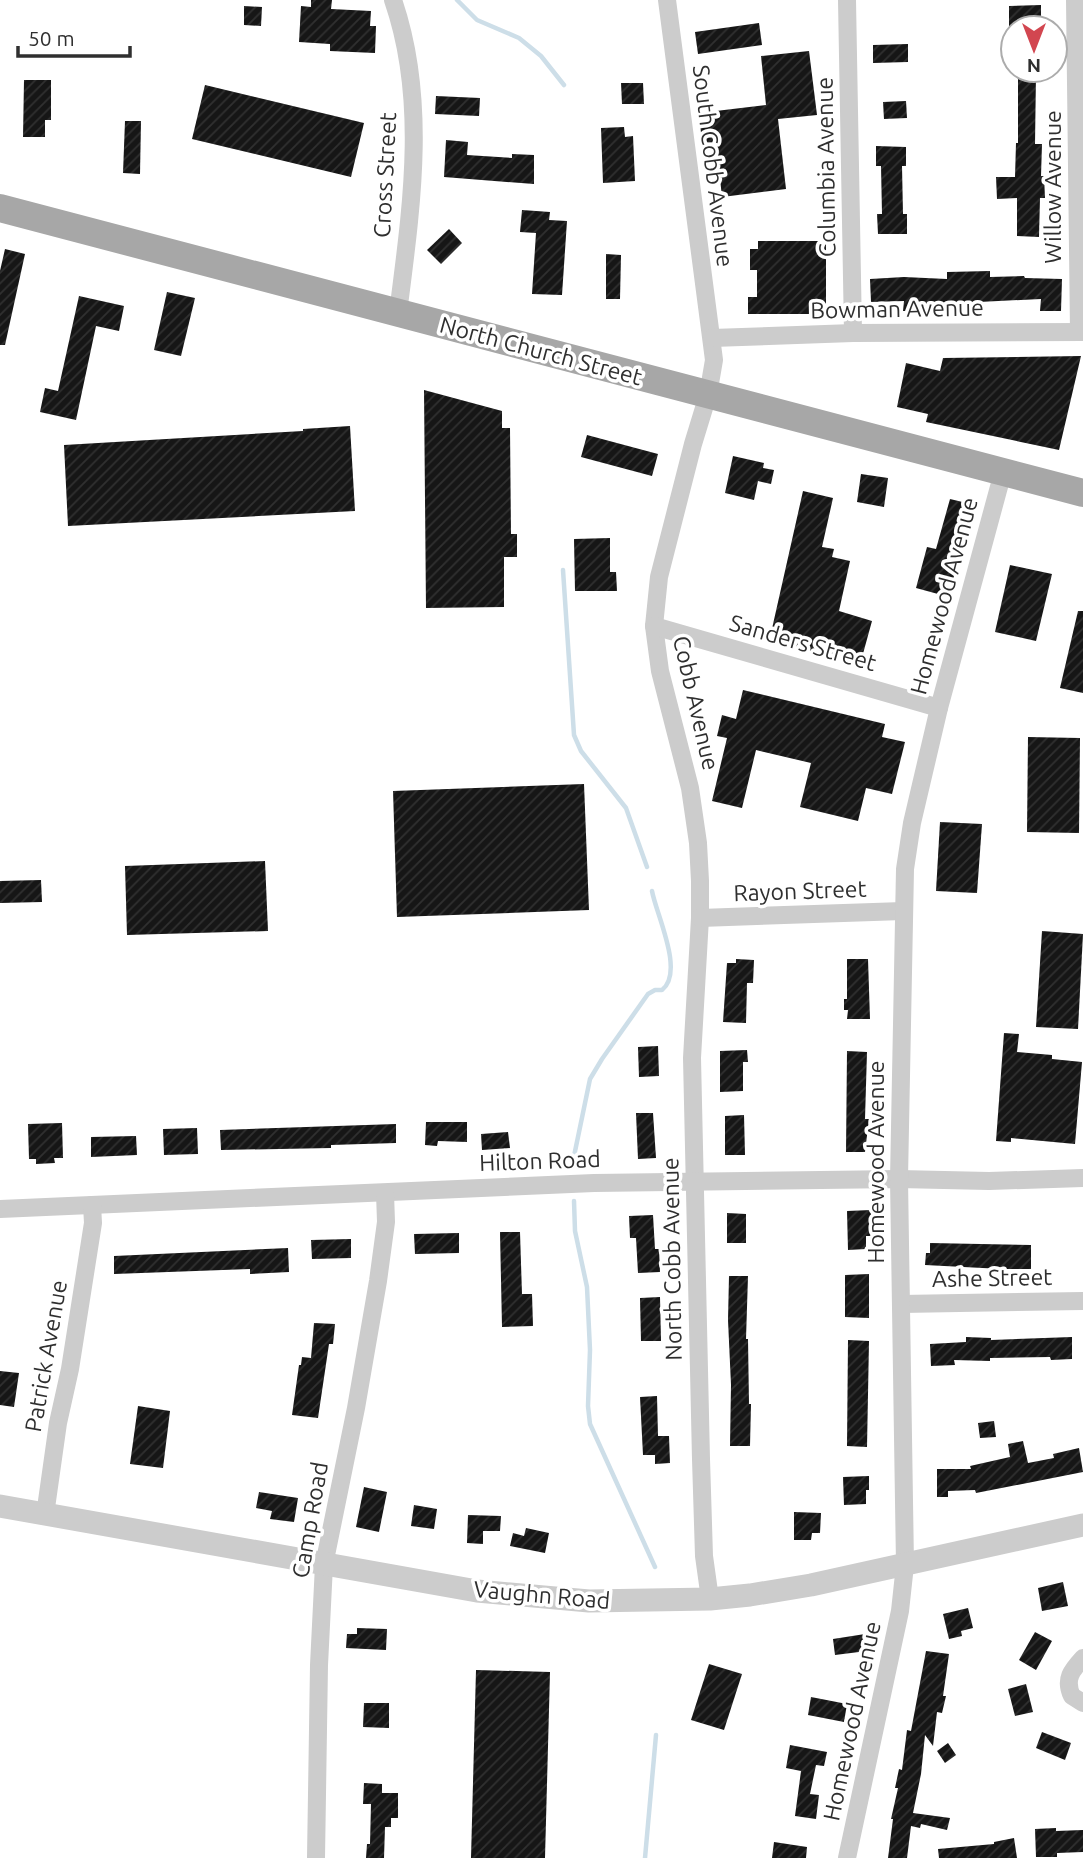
<svg xmlns="http://www.w3.org/2000/svg" width="1083" height="1858" font-family="Ubuntu,sans-serif">
<style>
.lines{fill:none;stroke-linecap:round;stroke-linejoin:round}
.stream{stroke:#cddee8;stroke-width:4.5}
.building{fill:url(#building-hatch)}
.minor{stroke:#ccc;stroke-width:18}
.tertiary{stroke:#ccc;stroke-width:23}
.primary{stroke:#a7a7a7;stroke-width:28}
.labels{text-anchor:middle;stroke-width:7;stroke-linejoin:round;paint-order:stroke}
.street-label{font-size:23px;fill:#2f2f2f;stroke:#fff}
</style>
<defs>
<pattern id="building-hatch" width="6" height="6" patternUnits="userSpaceOnUse" patternTransform="scale(1.75)"><rect width="6" height="6" fill="#161616"/><path d="M-1 1l2-2M0 6l6-6M5 7l2-2" fill="none" stroke="#303030"/></pattern>
</defs>
<rect width="100%" height="100%" fill="#fff"/>
<g class="lines">
<g class="stream">
<path d="M457,0L477,20L519,38L541,56L564,85"/>
<path d="M563,570L574,735L581,751L626,808L647,867"/>
<path d="M573,1161L590,1079L602,1059L648,994L655,990H662C685,972 656,914 652,891"/>
<path d="M574,1201L575,1231L587,1287L590,1350L588,1406L590,1424L655,1567"/>
<path d="M645,1858L656,1735"/>
</g>
</g>
<g class="building">
<path d="M311,0H332L331,9L371,11L370,26H376L375,53L330,51V44L299,42L301,6L311,7Z"/>
<path d="M1041,5V26L1009,27V6Z"/>
<path d="M244,6L262,7L261,26L244,25Z"/>
<path d="M759,23L762,45L698,54L695,32Z"/>
<path d="M908,44V62L873,63V45Z"/>
<path d="M809,51L817,115L778,119L786,189L722,197L716,142L702,143L699,113L766,105L761,56Z"/>
<path d="M1036,74L1035,144H1042L1041,176H1044L1045,198H1040L1039,237L1017,236V198L997,199L996,177H1015L1016,143H1018V75Z"/>
<path d="M24,80H51V120H45V137H23Z"/>
<path d="M621,83H643L644,104H622Z"/>
<path d="M205,85L364,123L351,177L192,139Z"/>
<path d="M436,96L480,98L479,116L435,114Z"/>
<path d="M906,101L907,118L884,119L883,102Z"/>
<path d="M125,121H141L140,174L123,173Z"/>
<path d="M624,127L625,137L633,136L635,181L603,183L601,128Z"/>
<path d="M446,140L468,142L467,155L512,158V154L534,155V184L444,177Z"/>
<path d="M876,146L906,147V166H902L903,214H907V234H878L877,214H882L881,166H876Z"/>
<path d="M522,210L550,212L549,220L567,221L562,295L532,294L536,233L520,232Z"/>
<path d="M449,229L462,243L441,264L427,250Z"/>
<path d="M758,241H826V314H748V297H757V270H750V249H758Z"/>
<path d="M5,249L25,254L5,345H0V271Z"/>
<path d="M606,254L621,255L620,299H606Z"/>
<path d="M990,271V277L1024,276L1025,278L1062,279L1061,311H1040L1041,299L959,303V308L924,309V311H903L904,301L871,302L870,279L904,277L947,279V272Z"/>
<path d="M167,292L195,298L181,356L154,350Z"/>
<path d="M79,296L124,306L119,331L96,326L76,420L40,412L45,388L58,391Z"/>
<path d="M1081,356L1059,450L926,422L928,414L897,407L906,363L940,371L943,358Z"/>
<path d="M424,390L502,411V428H510L511,534H517V557H504V607L426,608Z"/>
<path d="M350,426L355,511L68,526L64,445L303,431V429Z"/>
<path d="M587,435L658,454L652,476L581,457Z"/>
<path d="M733,456L764,463L763,468L774,470L771,484L758,481L754,500L725,493Z"/>
<path d="M861,474L888,478L884,507L857,502Z"/>
<path d="M803,491L833,498L822,547L834,549L832,557L850,561L839,611L872,621L861,661L829,653V655L769,642Z"/>
<path d="M950,499L971,504L949,597L916,588L927,547L936,549Z"/>
<path d="M610,538V572H616L617,591H575L574,539Z"/>
<path d="M1010,565L1052,574L1036,641L995,632Z"/>
<path d="M1078,611H1083V693L1060,688Z"/>
<path d="M743,690L885,724L882,737L905,742L892,794L866,788L858,821L800,807L811,763L756,750L742,808L712,801L727,738L717,736L722,715L736,719Z"/>
<path d="M1028,737L1080,738L1079,833L1027,832Z"/>
<path d="M584,784L589,910L397,917L393,791Z"/>
<path d="M940,822L982,824L977,893L936,891Z"/>
<path d="M265,861L268,931L127,935L125,866Z"/>
<path d="M41,880L42,902L0,903V881Z"/>
<path d="M1042,931L1083,934L1078,1029L1036,1027Z"/>
<path d="M736,959L754,960L753,983H747L746,1023L723,1022L727,963H736Z"/>
<path d="M847,959H868L870,1019H847L848,1010H844V999H847Z"/>
<path d="M1004,1033L1019,1034L1017,1052L1052,1055V1059L1082,1062L1075,1144L1011,1138V1142L996,1141Z"/>
<path d="M658,1046L659,1076L639,1077L638,1047Z"/>
<path d="M747,1050L748,1062H743V1091L720,1092V1051Z"/>
<path d="M847,1051L867,1052L865,1119H869L865,1152H846Z"/>
<path d="M636,1113H653L656,1158L638,1159Z"/>
<path d="M744,1115L745,1155H725V1116Z"/>
<path d="M426,1122H467V1142L438,1141L437,1146L425,1145Z"/>
<path d="M62,1123L63,1158H54L55,1163L36,1164V1159H29L28,1124Z"/>
<path d="M396,1124V1143L331,1145V1148L221,1150L220,1130Z"/>
<path d="M197,1128L198,1154L164,1155L163,1129Z"/>
<path d="M508,1132L510,1148L482,1150L481,1134Z"/>
<path d="M136,1136L137,1155L91,1157V1137Z"/>
<path d="M871,1210L872,1236H866V1249L848,1250L847,1211Z"/>
<path d="M727,1213L746,1214V1243H727Z"/>
<path d="M653,1215L655,1249H659L660,1272L638,1273L636,1238H630L629,1216Z"/>
<path d="M500,1232H520L522,1294H532L533,1326L502,1327Z"/>
<path d="M459,1233V1253L415,1254L414,1234Z"/>
<path d="M351,1239V1258L312,1259L311,1240Z"/>
<path d="M930,1243L1031,1245V1269H1002L925,1265L926,1253H930Z"/>
<path d="M288,1248L289,1272L250,1274V1269L114,1274V1256Z"/>
<path d="M869,1274V1318L845,1317V1275Z"/>
<path d="M729,1276H748L746,1339H748L749,1404H751L750,1446H730L731,1385L728,1320Z"/>
<path d="M660,1297L661,1341H641L640,1298Z"/>
<path d="M314,1323L335,1324L333,1344H329L318,1418L292,1415L299,1365H301L302,1357L311,1358Z"/>
<path d="M966,1337L991,1338V1340L1072,1337V1359L1051,1360L1050,1357L990,1358V1361L954,1360L955,1365L931,1366L930,1344L966,1342Z"/>
<path d="M848,1340L869,1341L867,1447L847,1446Z"/>
<path d="M0,1371L19,1373L14,1407L0,1405Z"/>
<path d="M657,1396L658,1436H669L670,1463L655,1464V1455H643L640,1397Z"/>
<path d="M138,1406L170,1411L163,1468L130,1464Z"/>
<path d="M994,1421L996,1437L980,1438L978,1423Z"/>
<path d="M1023,1441L1028,1463L1054,1458L1053,1454L1079,1448L1083,1472L976,1493L975,1490L948,1491V1497H937V1469H971L970,1466L1010,1457L1008,1444Z"/>
<path d="M869,1476V1490H866V1504L844,1505L843,1477Z"/>
<path d="M364,1487L387,1492L379,1532L356,1527Z"/>
<path d="M259,1492L298,1498L294,1522L270,1519L272,1511L256,1508Z"/>
<path d="M414,1505L437,1509L434,1529L411,1526Z"/>
<path d="M794,1512L821,1513L820,1533H812L811,1540H794Z"/>
<path d="M468,1515L501,1516L500,1531H483V1544L467,1543Z"/>
<path d="M526,1528L549,1533L545,1553L510,1546L513,1533L524,1536Z"/>
<path d="M1063,1582L1068,1606L1042,1611L1038,1588Z"/>
<path d="M968,1608L973,1628L961,1631L962,1636L949,1639L943,1614Z"/>
<path d="M357,1628L387,1629L386,1650L346,1648L347,1634H357Z"/>
<path d="M1035,1632L1052,1641L1036,1670L1019,1660Z"/>
<path d="M865,1634L867,1651L835,1655L833,1639Z"/>
<path d="M926,1651L949,1654L943,1696H946L942,1713L937,1712L933,1746L925,1735L921,1774L913,1813L950,1818L947,1830L921,1824L920,1828L911,1826L907,1858H888L893,1819H891L898,1788H895L899,1769L902,1770L907,1730L911,1731Z"/>
<path d="M709,1664L742,1674L724,1730L691,1720Z"/>
<path d="M476,1670L550,1672L545,1858H471Z"/>
<path d="M1026,1684L1033,1712L1015,1716L1008,1689Z"/>
<path d="M811,1697L847,1704L844,1722L808,1715Z"/>
<path d="M364,1703H389V1728L363,1727Z"/>
<path d="M1042,1732L1071,1743L1065,1760L1036,1748Z"/>
<path d="M948,1743L956,1755L945,1763L937,1751Z"/>
<path d="M790,1745L827,1752L824,1766L816,1765L810,1794L819,1795L816,1819L795,1816L801,1771L786,1768Z"/>
<path d="M364,1783L382,1784V1793H398V1818H391V1827H385L384,1858H366L367,1844H370L371,1804H363Z"/>
<path d="M1056,1828V1831L1083,1830V1852L1057,1853V1857H1036L1035,1829Z"/>
<path d="M1014,1838L1017,1858H939L938,1849L994,1844V1842Z"/>
<path d="M774,1842L807,1847L806,1858H772Z"/>
</g>
<g class="lines">
<g class="minor">
<path d="M393,0C428,101 411,210 398,313"/>
<path d="M667,0L714,360L708,395L693,444L659,577L654,626L660,671L690,788L698,843L700,881V918L692,1058L701,1459L704,1556L710,1599"/>
<path d="M847,0L853,333"/>
<path d="M1075,0L1079,332"/>
<path d="M712,338L853,333L1083,332"/>
<path d="M654,626L939,708"/>
<path d="M700,918L903,911"/>
<path d="M0,1209L594,1183L899,1179L989,1181L1083,1178"/>
<path d="M901,1304L1083,1301"/>
<path d="M45,1515L58,1423L70,1369L93,1223L92,1205"/>
<path d="M1083,1658C1072,1670 1064,1679 1072,1696L1083,1703"/>
<path d="M316,1858L319,1665L324,1565L356,1408L378,1281L386,1222L385,1193"/>
<path d="M847,1858L900,1611L905,1565L899,1179L905,869L912,823L939,708L1003,472"/>
</g>
<path class="tertiary" d="M0,1506L477,1591L589,1601L710,1599L750,1595L811,1585L1083,1525"/>
<path class="primary" d="M0,208L1083,493"/>
</g>
<g class="labels">
<g class="street-label">
<text transform="translate(713 166) rotate(83)" y="8">South Cobb Avenue</text>
<text transform="translate(826 167) rotate(-91)" y="8">Columbia Avenue</text>
<text transform="translate(385 175) rotate(-87)" y="8">Cross Street</text>
<text transform="translate(1053 187) rotate(-90)" y="8">Willow Avenue</text>
<text transform="translate(897 309) rotate(-1)" y="8">Bowman Avenue</text>
<text transform="translate(541 351) rotate(15)" y="8">North Church Street</text>
<text transform="translate(944 596) rotate(-75)" y="8">Homewood Avenue</text>
<text transform="translate(803 643) rotate(16)" y="8">Sanders Street</text>
<text transform="translate(696 703) rotate(77)" y="8">Cobb Avenue</text>
<text transform="translate(800 891) rotate(-2)" y="8">Rayon Street</text>
<text transform="translate(540 1161) rotate(-2)" y="8">Hilton Road</text>
<text transform="translate(876 1162) rotate(-90)" y="8">Homewood Avenue</text>
<text transform="translate(672 1259) rotate(-91)" y="8">North Cobb Avenue</text>
<text transform="translate(992 1278) rotate(-1)" y="8">Ashe Street</text>
<text transform="translate(46 1356) rotate(-80)" y="8">Patrick Avenue</text>
<text transform="translate(310 1520) rotate(-80)" y="8">Camp Road</text>
<text transform="translate(542 1595) rotate(5)" y="8">Vaughn Road</text>
<text transform="translate(852 1721) rotate(-78)" y="8">Homewood Avenue</text>
</g>
</g>
<g transform="translate(1034 49) rotate(180)"><circle r="33" fill="#ffffff" stroke="#acacac" stroke-width="2"/>
<path d="M0-5L12 26L0 18L-12 26Z" fill="#d24650"/>
<text y="-10" font-size="19" font-weight="bold" text-anchor="middle" fill="#2f2f2f">N</text>
</g>
<path d="M18 46v10h112v-10" fill="none" stroke="#2f2f2f" stroke-width="3.5"/>
<text x="28" y="46" font-size="21" fill="#2f2f2f" stroke="#ffffff" stroke-width="5" paint-order="stroke">50 m</text>
</svg>
